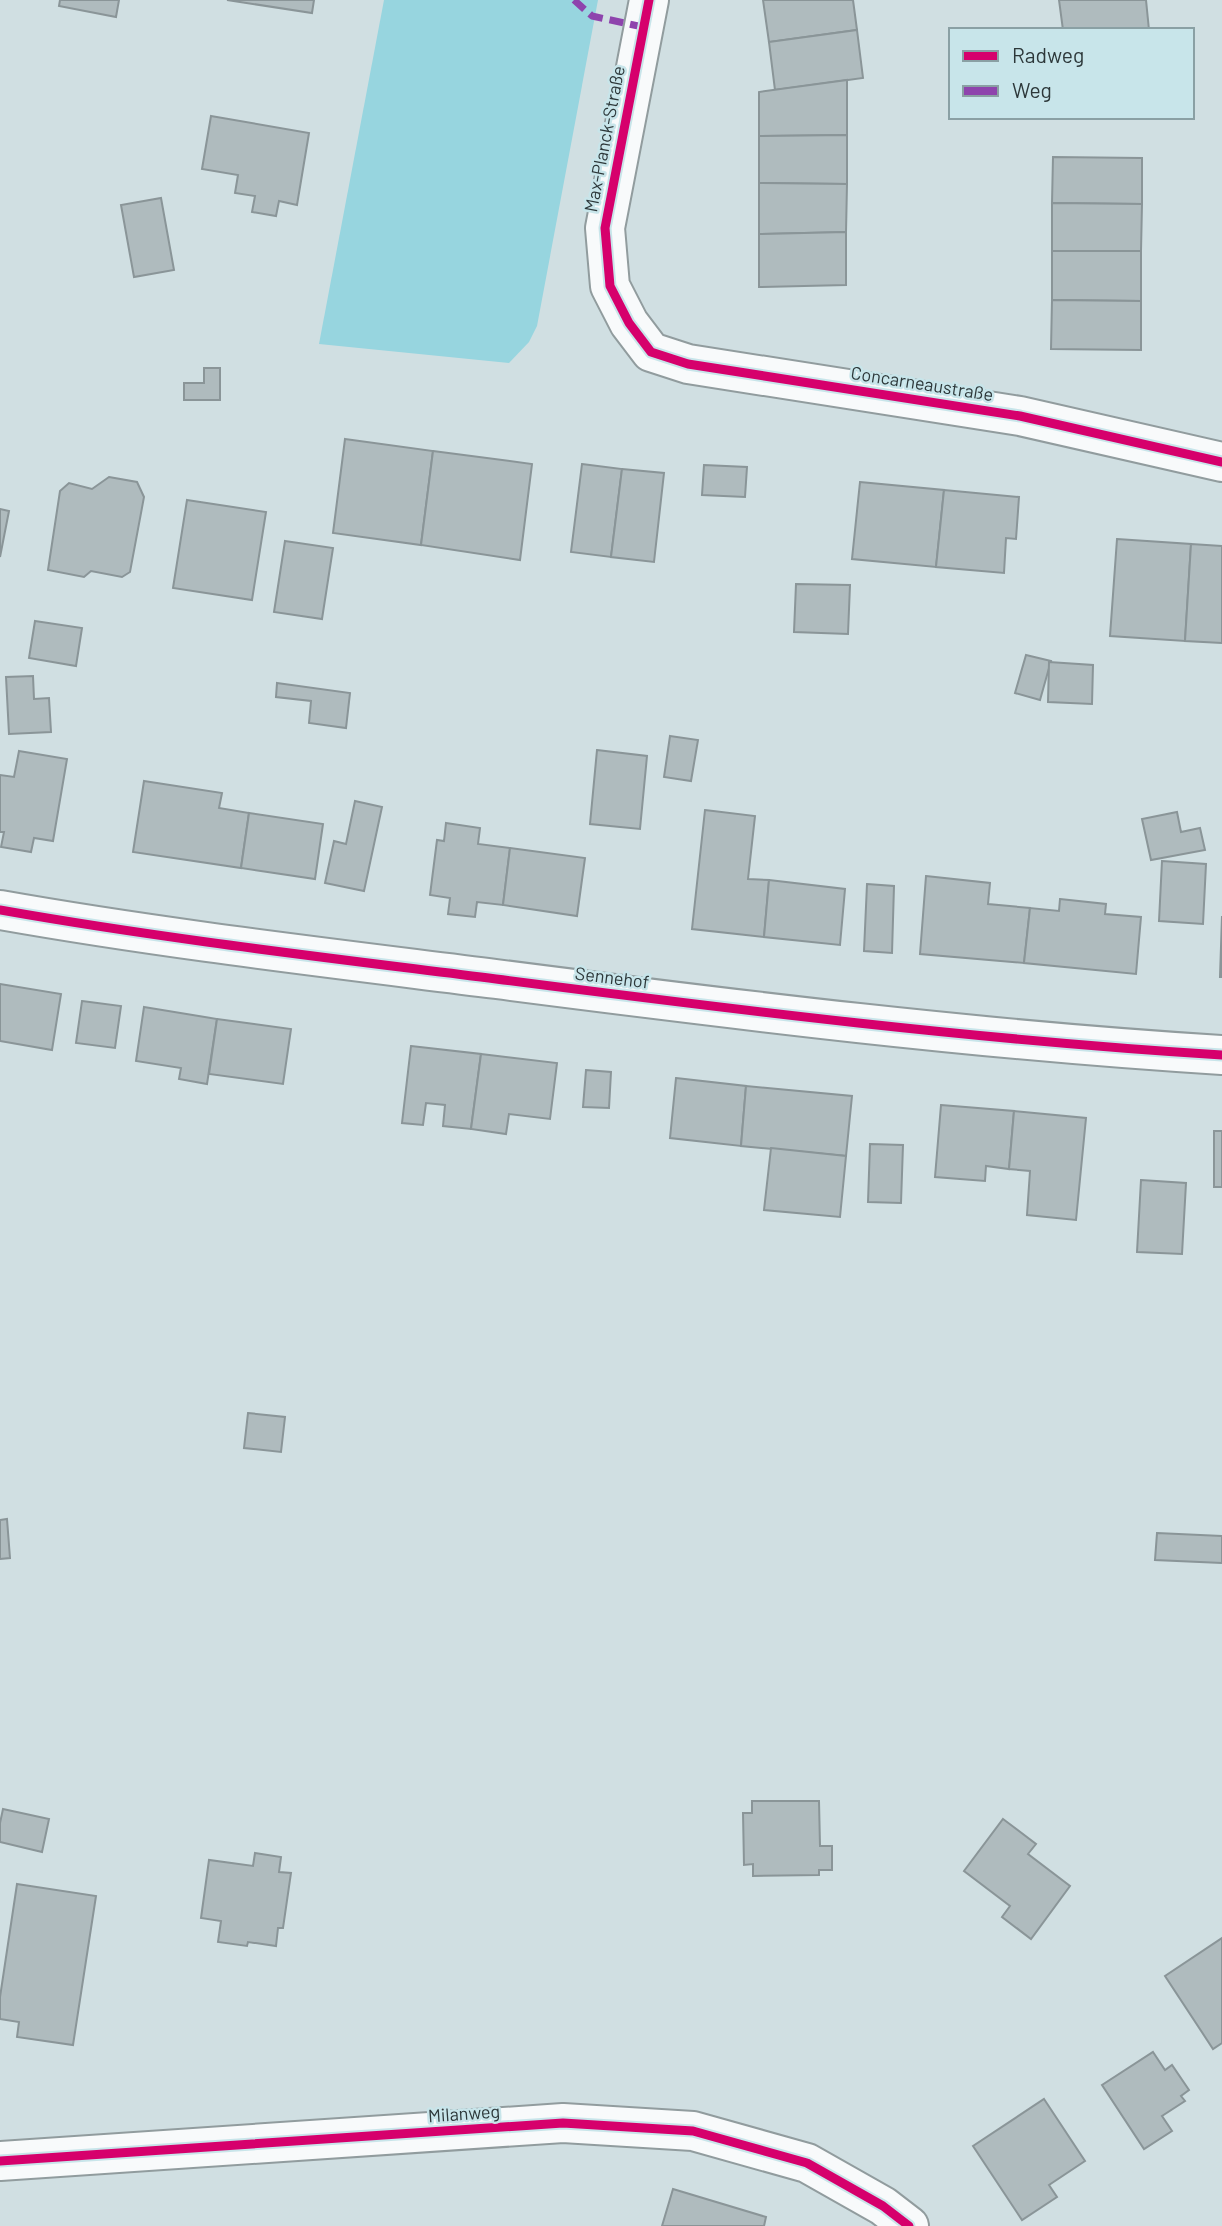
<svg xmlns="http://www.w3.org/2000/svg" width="1222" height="2226" font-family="Barlow,sans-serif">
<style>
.green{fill:#97d5df}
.building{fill:#afbbbe;stroke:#8a9598;stroke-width:2}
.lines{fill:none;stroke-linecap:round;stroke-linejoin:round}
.street-casing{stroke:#919c9e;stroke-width:42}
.street{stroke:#f8fafb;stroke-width:38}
.quiet{stroke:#8e44ad;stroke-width:7;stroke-dasharray:14 7;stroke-linecap:butt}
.cycleway-casing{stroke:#c8e5ea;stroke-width:13}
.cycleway{stroke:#d6006c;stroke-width:9}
.labels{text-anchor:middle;stroke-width:5;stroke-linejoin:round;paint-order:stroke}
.street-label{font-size:18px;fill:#2d383a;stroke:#c8e5ea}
</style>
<rect width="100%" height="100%" fill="#d0dfe2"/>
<path class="green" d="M384,0H598L537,326L529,342L509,363L319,344Z"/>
<g class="building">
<path d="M60,0H119L116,17L59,6Z"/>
<path d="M227,0H314L312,13Z"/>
<path d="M763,0H853L857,30L769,42Z"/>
<path d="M1059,0H1146L1149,30H1063Z"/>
<path d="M857,30L863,78L775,90L769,42Z"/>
<path d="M847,80V135L759,136V92Z"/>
<path d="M211,116L309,133L297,205L279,201L276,216L252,212L255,196L235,193L238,175L202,169Z"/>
<path d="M847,135V184L759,183V136Z"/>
<path d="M1053,157L1142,158V204L1052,203Z"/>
<path d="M759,183L847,184L846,232L759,234Z"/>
<path d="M161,198L174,270L134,277L121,205Z"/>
<path d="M1052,203L1142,204L1141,251H1052Z"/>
<path d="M846,232V285L759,287V234Z"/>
<path d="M1052,251H1141V301L1052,300Z"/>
<path d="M1052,300L1141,301V350L1051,349Z"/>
<path d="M204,368H220V400H184V383H204Z"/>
<path d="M345,439L433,451L421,545L333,533Z"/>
<path d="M433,451L532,464L520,560L421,545Z"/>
<path d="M582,464L622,469L611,557L571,552Z"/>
<path d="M704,465L747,467L745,497L702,495Z"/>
<path d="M622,469L664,473L654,562L611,557Z"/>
<path d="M109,477L137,482L144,497L130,572L122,577L91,571L84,577L48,570L60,491L69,483L92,489Z"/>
<path d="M860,482L944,490L936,567L852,559Z"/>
<path d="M944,490L1019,497L1016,539L1006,538L1004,573L936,567Z"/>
<path d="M187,500L266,512L252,600L173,588Z"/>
<path d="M0,509L9,511L0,557Z"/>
<path d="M1117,539L1191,544L1185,641L1110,636Z"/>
<path d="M285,541L333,548L322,619L274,612Z"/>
<path d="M1191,544L1222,546V643L1185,641Z"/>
<path d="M796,584L850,585L848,634L794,632Z"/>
<path d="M35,621L82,628L76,666L29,658Z"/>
<path d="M1026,655L1051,661L1040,700L1015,693Z"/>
<path d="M1049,662L1093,665L1092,704L1048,702Z"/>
<path d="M33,676L34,699L49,698L51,732L9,734L6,677Z"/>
<path d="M277,683L350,693L346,728L309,723L311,701L276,697Z"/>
<path d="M670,736L698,740L691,781L664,777Z"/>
<path d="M597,750L647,756L640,829L590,824Z"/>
<path d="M19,751L67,759L53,841L34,838L31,852L1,847L4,832H0V775L14,777Z"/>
<path d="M144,781L222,793L219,808L249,813L241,868L133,852Z"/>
<path d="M355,801L382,807L364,891L325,883L334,841L346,844Z"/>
<path d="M705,810L755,816L748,879L769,880L764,937L692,929Z"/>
<path d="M1177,812L1181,832L1200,828L1205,850L1151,860L1142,819Z"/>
<path d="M249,813L323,824L315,879L241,868Z"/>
<path d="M446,823L480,828L478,844L510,848L503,905L477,902L475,917L448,914L450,898L430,895L437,840L444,841Z"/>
<path d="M510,848L585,858L577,916L503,905Z"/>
<path d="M1162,861L1206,864L1203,924L1159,921Z"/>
<path d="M926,876L990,883L988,904L1030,908L1024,963L920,954Z"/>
<path d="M769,880L845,889L840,945L764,937Z"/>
<path d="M867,884L894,886L892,953L864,951Z"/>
<path d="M1060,899L1106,904L1105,914L1141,917L1136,974L1024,963L1030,908L1059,911Z"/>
<path d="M1222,916V977H1220Z"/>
<path d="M0,984L61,994L52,1050L0,1041Z"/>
<path d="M82,1001L121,1006L115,1048L76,1043Z"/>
<path d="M144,1007L217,1019L207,1084L179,1079L181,1068L136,1061Z"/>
<path d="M217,1019L291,1029L283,1084L209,1074Z"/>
<path d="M411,1046L481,1054L471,1129L443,1126L445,1105L426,1103L423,1125L402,1123Z"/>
<path d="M481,1054L557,1063L550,1119L509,1114L506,1134L471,1129Z"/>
<path d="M586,1070L611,1072L609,1108L583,1107Z"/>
<path d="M676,1078L746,1086L741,1146L670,1138Z"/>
<path d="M746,1086L852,1096L846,1156L741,1146Z"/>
<path d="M941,1105L1014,1111L1009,1169L986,1166L985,1181L935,1177Z"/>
<path d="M1014,1111L1086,1118L1076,1220L1027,1215L1030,1171L1009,1169Z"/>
<rect x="1214" y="1131" width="8" height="56"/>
<path d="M870,1144L903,1145L901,1203L868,1202Z"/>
<path d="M771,1148L846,1156L840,1217L764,1210Z"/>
<path d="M1141,1180L1186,1183L1182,1254L1137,1252Z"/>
<path d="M248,1413L285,1417L281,1452L244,1448Z"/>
<path d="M7,1519L10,1558L0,1559V1520Z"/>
<path d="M1157,1533L1222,1536V1563L1155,1560Z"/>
<path d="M752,1801H819L820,1846H832V1870H819V1875L753,1876V1864L744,1865L743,1813H752Z"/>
<path d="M3,1809L49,1819L42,1852L0,1842V1823Z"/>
<path d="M1003,1819L1036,1844L1028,1854L1070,1886L1031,1939L1002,1917L1010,1906L964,1871Z"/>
<path d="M255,1853L281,1857L279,1872L291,1873L283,1928H278L276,1946L248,1942L247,1946L218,1942L221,1921L201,1918L209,1860L253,1866Z"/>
<path d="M17,1884L96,1896L73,2045L17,2037L19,2022L0,2019V1997Z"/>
<path d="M1222,1938V2043L1213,2049L1165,1976Z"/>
<path d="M1153,2052L1165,2070L1172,2065L1189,2090L1181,2096L1185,2101L1162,2116L1172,2131L1144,2149L1102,2085Z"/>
<path d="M1044,2099L1085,2161L1049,2185L1057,2197L1022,2220L973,2146Z"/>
<path d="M673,2189L766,2217L764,2226H662Z"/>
</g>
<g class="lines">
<defs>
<g id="street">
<path d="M649,0L605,228L610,286L629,323L651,352L688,364L1020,416L1222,462"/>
<path d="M0,910C164,939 330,958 496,979C737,1010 979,1040 1222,1055"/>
<path d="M0,2161L563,2123L693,2131L807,2163L883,2206L909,2226"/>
</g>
</defs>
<use href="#street" class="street-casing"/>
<use href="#street" class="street"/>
<path class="quiet" d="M574,0L592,16L643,27"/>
<defs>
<g id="cycleway">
<path d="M649,0L605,228L610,286L629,323L651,352L688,364L1020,416L1222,462"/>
<path d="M0,910C164,939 330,958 496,979C737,1010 979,1040 1222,1055"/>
<path d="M0,2161L563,2123L693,2131L807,2163L883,2206L909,2226"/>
</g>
</defs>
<use href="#cycleway" class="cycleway-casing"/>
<use href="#cycleway" class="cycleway"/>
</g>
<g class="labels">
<g class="street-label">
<text transform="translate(605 139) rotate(-79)" y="6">Max-Planck-Straße</text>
<text transform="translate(922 384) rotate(9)" y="6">Concarneaustraße</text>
<text transform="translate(612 978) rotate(7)" y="6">Sennehof</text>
<text transform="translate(464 2114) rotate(-4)" y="6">Milanweg</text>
</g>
</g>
<rect x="949" y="28" width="245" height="91" fill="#c8e5ea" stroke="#8aa0a4" stroke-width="2"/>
<rect x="963" y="51" width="35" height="10" fill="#d6006c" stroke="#8aa0a4" stroke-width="2"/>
<text x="1012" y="63" font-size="21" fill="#2d383a">Radweg</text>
<rect x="963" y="86" width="35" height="10" fill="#8e44ad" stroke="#8aa0a4" stroke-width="2"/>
<text x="1012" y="98" font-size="21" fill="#2d383a">Weg</text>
</svg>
